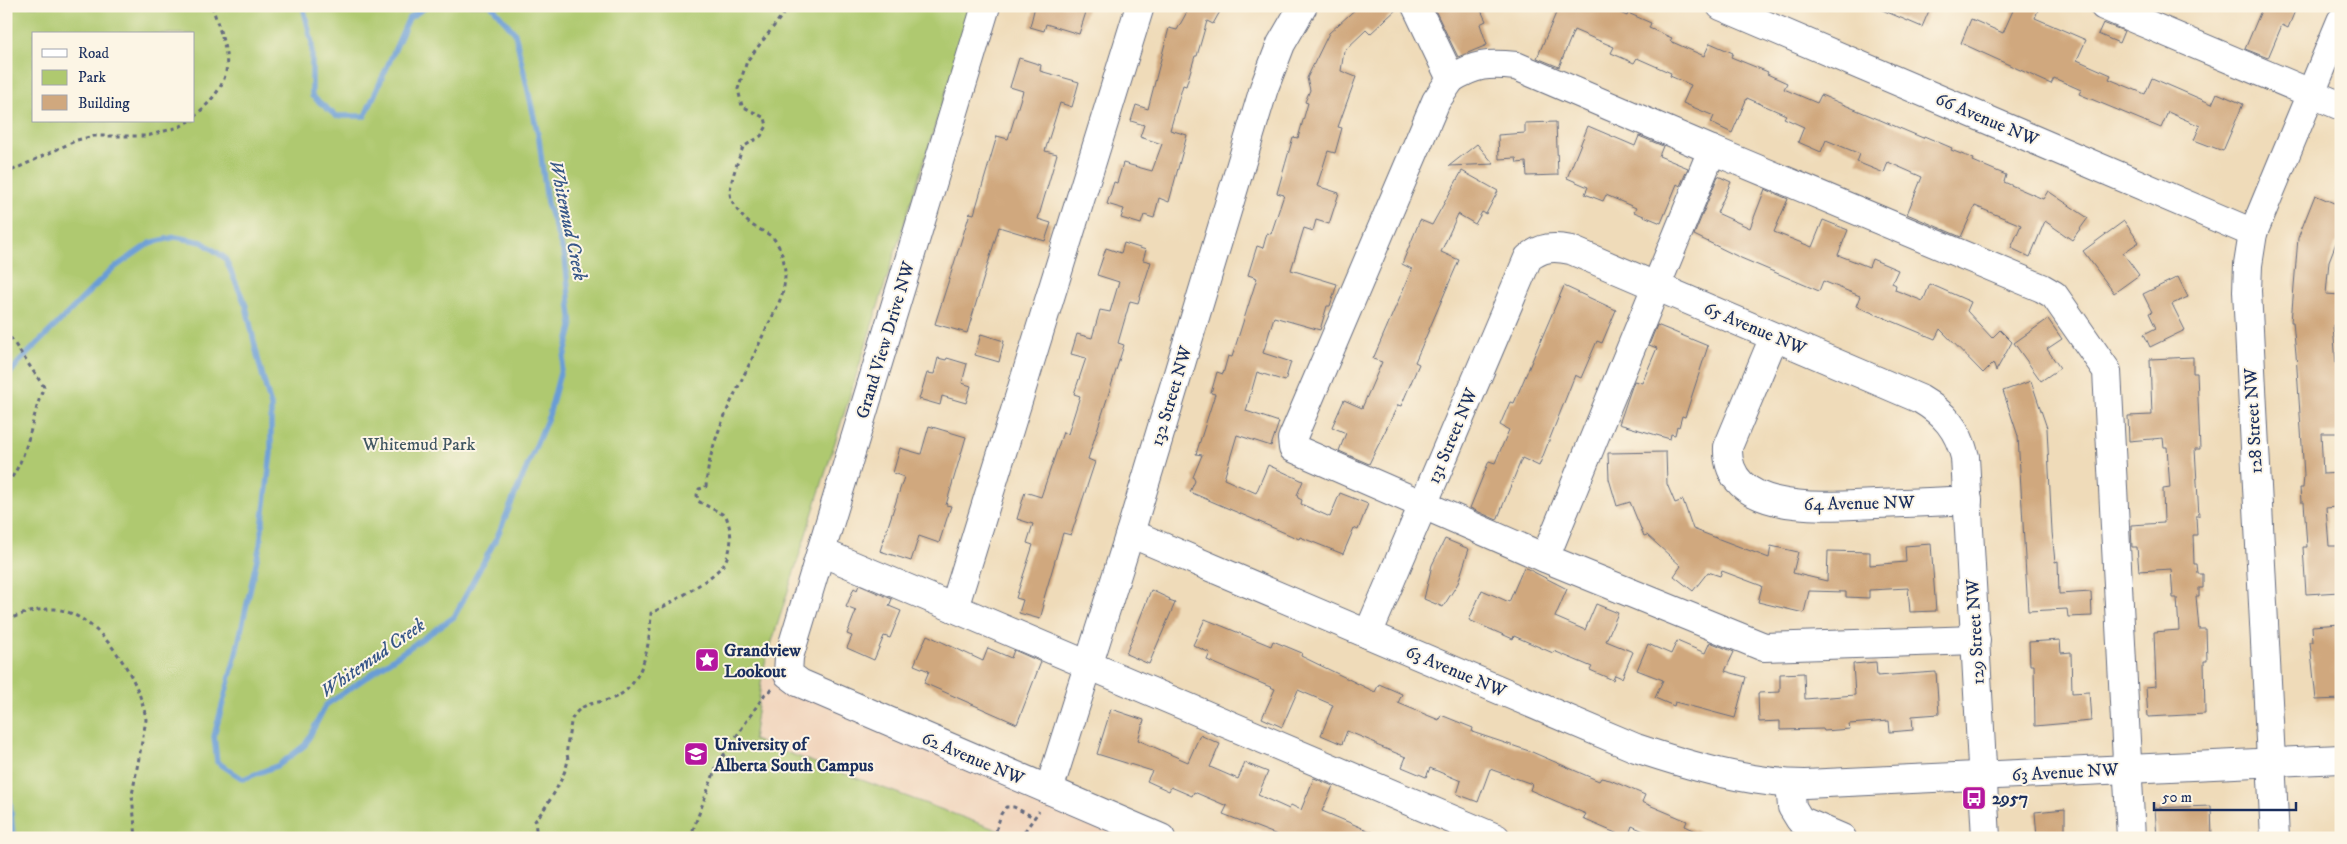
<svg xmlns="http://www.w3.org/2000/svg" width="2347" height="844" font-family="'IM FELL DW Pica',serif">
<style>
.built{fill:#f1d5bd}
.green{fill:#afc96f;stroke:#657c66;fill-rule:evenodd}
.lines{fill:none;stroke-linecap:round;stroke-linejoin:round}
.stream{stroke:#699dd5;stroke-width:5.5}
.building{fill:#d0a87e}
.minor-casing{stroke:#656b7e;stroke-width:30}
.path{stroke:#656b7e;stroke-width:3;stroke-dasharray:4 4;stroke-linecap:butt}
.minor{stroke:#fff;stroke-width:28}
.labels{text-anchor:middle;stroke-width:4;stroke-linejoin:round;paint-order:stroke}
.street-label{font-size:18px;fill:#1b2f5e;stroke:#fcf5e5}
.park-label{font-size:18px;fill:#405662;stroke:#fcf5e5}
.poi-label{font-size:18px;font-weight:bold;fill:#1b2f5e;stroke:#fcf5e5;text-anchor:start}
.water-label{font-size:19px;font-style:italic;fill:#365688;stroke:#fcf5e5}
</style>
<rect width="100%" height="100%" fill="#fcf5e5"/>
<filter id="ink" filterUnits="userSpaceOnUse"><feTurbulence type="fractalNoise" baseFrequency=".02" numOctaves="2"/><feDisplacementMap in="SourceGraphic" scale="10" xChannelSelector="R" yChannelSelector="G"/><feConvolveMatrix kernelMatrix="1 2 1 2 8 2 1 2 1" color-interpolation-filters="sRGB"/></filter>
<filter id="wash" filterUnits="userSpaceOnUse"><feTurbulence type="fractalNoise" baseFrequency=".0096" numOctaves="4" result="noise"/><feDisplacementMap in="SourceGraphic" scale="20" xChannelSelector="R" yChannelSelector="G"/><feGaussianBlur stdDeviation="1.12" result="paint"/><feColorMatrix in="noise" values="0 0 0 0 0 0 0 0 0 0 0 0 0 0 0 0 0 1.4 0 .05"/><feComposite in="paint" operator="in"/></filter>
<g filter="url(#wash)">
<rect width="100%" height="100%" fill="#efdbb9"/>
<path class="built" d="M763,670L1156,838H389Z"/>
<path class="green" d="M6,6H973L763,670L753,740L1019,838H6ZM34,34H194V121H34Z"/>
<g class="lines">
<g class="stream">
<path d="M303,6L312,43V96L336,116H365L409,18L428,6"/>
<path d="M6,379L18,363L111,270L150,243L175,237L202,242L225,258L246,306L258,359L271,406V453L260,545L235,658L214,736L217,762L243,779L279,765L305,745L326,705L454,617L497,537L549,415L572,327L565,257L547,203L539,139L515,33L492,6"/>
<path d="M6,758L13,835L19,838"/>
</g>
</g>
<g id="blocks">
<g class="building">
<path d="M1035,6H1088L1079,34L1046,24L1044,31L1030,27Z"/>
<path d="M1180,6H1223L1213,24L1207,21L1197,56H1195L1186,86L1183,85L1170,130L1187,135L1169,202L1159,198L1154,218L1144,215L1141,224L1121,218L1124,209L1107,204L1114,182L1117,183L1123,163L1152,171L1162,144L1140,137L1144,125L1131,121L1136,105L1148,109L1169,28L1177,30L1188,10Z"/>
<path d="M1359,6H1400L1370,34L1366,30L1344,51L1341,71L1356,77L1338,127L1342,128L1335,153L1328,151L1317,186L1339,193L1329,224L1316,220L1313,231L1304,228L1291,270L1337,284L1330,306H1327L1320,330L1274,317L1263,353L1291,362L1285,381L1257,372L1246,411L1279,422L1271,446L1237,435L1224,479L1256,493L1268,465L1303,481L1297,495L1298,498L1302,500L1301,504L1330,517L1340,493L1368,504L1358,530L1354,528L1343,554L1300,537L1299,539L1190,492L1195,481L1193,477L1202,455L1196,454L1215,394L1211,393L1217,372L1223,374L1228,356L1232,357L1257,278L1248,275L1257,246L1263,248L1267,233L1271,234L1284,195L1277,193L1293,137L1298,138L1308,103L1305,102L1310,90L1307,78L1329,33Z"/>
<path d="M1433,6H1479L1486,21L1480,24L1487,45L1458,57Z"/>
<path d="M1559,6H1605L1627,16L1628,13L1651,23L1649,28L1672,38L1670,41L1704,56L1710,43L1733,53L1731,57L1768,72L1767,74L1787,83L1784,89L1817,103L1821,95L1923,138L1924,136L1952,148L1951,150L1974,159L1973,161L2006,175L2004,182L2043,199L2048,191L2088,218L2072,240L2045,221L2030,257L2011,248L2021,225L1975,206L1961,237L1907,214L1922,177L1888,162L1884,173L1857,162L1860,154L1826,140L1821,152L1798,142L1804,127L1784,118L1786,115L1747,98L1732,133L1711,123L1714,116L1683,103L1691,85L1670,76L1671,73L1637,58L1634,63L1611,53L1614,47L1574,30L1559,67L1537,58Z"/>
<path d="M1873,6H1931L1922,27Z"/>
<path d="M2015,6H2030L2038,10L2035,18L2086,40L2077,60L2111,75L2109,79L2145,94L2152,78L2212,104L2217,93L2243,104L2223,151L2194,140L2200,126L2168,112L2161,128L2079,94L2081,90L2054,78L2051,84L1961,43L1971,19L2003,33Z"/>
<path d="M2263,6H2297L2288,28L2282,25L2268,58L2245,49Z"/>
<path d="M2103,23L2124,31L2119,43L2098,34Z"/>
<path d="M1019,58L1041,65L1040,71L1079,82L1072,107L1060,103L1045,151L1057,154L1038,219L1051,223L1045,241L999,227L967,333L935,324L970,213L974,214L997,136L1008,139L1023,91L1010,87Z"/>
<path d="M1556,122L1558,175L1527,176L1526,162L1517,163L1516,158L1499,159L1498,135L1525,133V123Z"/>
<path d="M1588,126L1635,146L1639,136L1663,146L1659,156L1688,168L1680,186L1677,184L1661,223L1634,212L1636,208L1606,195L1603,201L1585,194L1588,187L1567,178Z"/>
<path d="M1477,144L1494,164L1449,166Z"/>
<path d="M1462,171L1498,191L1486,214L1482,212L1475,224L1458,214L1441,252L1459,260L1415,362L1419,364L1401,406L1398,405L1369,464L1339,451L1346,433L1332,427L1344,400L1362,408L1382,362L1373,359L1412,269L1402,264L1420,220L1432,225Z"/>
<path d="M1718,176L1731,182L1717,213L1750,228L1765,189L1788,199L1774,232L1812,247L1823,220L1848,230L1838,255L1869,267L1872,259L1898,270L1892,283L1896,285L1895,290L1923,301L1930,284L1971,302L1967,311L1992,338L2000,330L2012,342L1996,371L1993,363L1983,373L1940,329L1935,339L1856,306L1860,296L1823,281L1819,291L1741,258L1694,235Z"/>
<path d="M2315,195L2341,206V245L2336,243L2329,261L2326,294L2340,295L2338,325H2333L2336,364H2341V433H2321L2323,474L2341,473V493H2335L2336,507L2326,508L2329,546H2339L2340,592L2306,594L2303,547H2307L2304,502H2301L2300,488H2303L2304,475L2296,354L2293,322H2291L2298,238Z"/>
<path d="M2124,221L2139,242L2123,253L2139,275L2114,293L2083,251Z"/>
<path d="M1124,243L1146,250L1143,260L1151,262L1138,303L1130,301L1118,343L1124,345L1088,459L1095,462L1071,535L1063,533L1042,605H1044L1040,619L1019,613L1023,600L1016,598L1033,545L1027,543L1033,524L1017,519L1025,492L1041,497L1063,432L1068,434L1080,396L1074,394L1086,358L1071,354L1077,334L1092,338L1100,310L1110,312L1119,282L1097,275L1106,248L1121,253Z"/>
<path d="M2178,277L2188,297L2172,304L2185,330L2150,347L2144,334L2156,328L2149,313L2152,312L2143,294Z"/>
<path d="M1564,286L1616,310L1602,343L1597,341L1581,378L1575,375L1539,466L1522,458L1497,520L1470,508L1489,461L1495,463L1509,430L1500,425L1510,402L1514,403Z"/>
<path d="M2048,319L2062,339L2047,349L2060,368L2041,381L2014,343Z"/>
<path d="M1657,325L1708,346L1685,417L1682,416L1679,427L1677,426L1675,435L1671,434L1670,439L1619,424L1634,381L1642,383L1657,348L1649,345Z"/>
<path d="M981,334L1004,341L999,362L975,355Z"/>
<path d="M2193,357V373H2197L2200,449H2195L2199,516H2196L2197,535H2193L2194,564H2197L2198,574H2203V588H2199V596H2196L2199,629H2206L2207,661H2204L2205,714L2148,717L2146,687L2156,686L2154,632L2179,630L2177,598H2173L2171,569L2139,571L2137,547H2132L2131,525L2164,523L2163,489L2170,488L2167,447H2164L2163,438L2129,441L2128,416L2152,415L2150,359Z"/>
<path d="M938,358L946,360L947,358L967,364L962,383L971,386L966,403L942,396L940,405L919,399L927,373L934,374Z"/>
<path d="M2031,381L2047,428L2052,532L2055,562L2058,561L2059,594L2091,592L2092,616L2068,617L2067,609L2028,611L2018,436L2003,391Z"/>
<path d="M929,426L966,437L946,505L951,506L939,543L919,536L911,561L880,551L904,477L893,473L900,448L921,454Z"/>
<path d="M1666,452L1667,484L1675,503L1683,500L1693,529L1769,558L1771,546L1798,552L1793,573L1827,581L1828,551L1870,552V565L1906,562L1905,546L1931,544L1936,611L1910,612L1908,588L1869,590V598L1846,597V592L1809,591L1804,613L1758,602L1762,586L1722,571L1720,576L1708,572L1693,591L1674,576L1681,566L1647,535L1644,536L1630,502L1617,506L1609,479L1608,453Z"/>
<path d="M1445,539L1469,549L1458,583L1443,607L1424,599L1432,565Z"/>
<path d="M1524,567L1567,589L1555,617L1585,630L1596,604L1618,613L1606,641L1633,652L1622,678L1615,675L1613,680L1590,670L1592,667L1554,651L1553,653L1514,636L1513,639L1469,620L1482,590L1509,602Z"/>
<path d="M859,585L892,599L889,606L901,611L890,638L884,636L874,660L847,648L852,636L847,634L856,611L846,607L854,588L857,590Z"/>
<path d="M1151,590L1170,599L1169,601L1175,603L1149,664L1126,654Z"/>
<path d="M1205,619L1271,646L1273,641L1302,653L1301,656L1375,692L1379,684L1402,694L1398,703L1439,720L1441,715L1473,728L1472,732L1532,752L1599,781L1601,778L1610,780L1645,795L1642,802L1687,821L1685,826L1711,838H1659L1632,826L1628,837L1618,834L1583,819L1586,814L1530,790L1532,784L1490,769L1478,802L1457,794L1461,781L1430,768L1426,777L1402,767L1406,757L1376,745V743L1347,731L1342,744L1321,735L1333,705L1298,690L1282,727L1262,718L1275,689L1207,660L1210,653L1193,645Z"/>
<path d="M2341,624V699L2316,700L2310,642H2313L2312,626Z"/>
<path d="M927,635L983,661L988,648L1011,658L1014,650L1041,662L1017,724L924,683L929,671L914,665Z"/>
<path d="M2060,640L2061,653L2071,652L2072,693L2089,692L2091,721L2035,726L2034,665H2030L2029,642Z"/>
<path d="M1677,641L1705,653L1710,642L1734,652L1725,671L1746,677L1735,718L1675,702L1674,706L1655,698L1663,680L1637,670L1648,644L1671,654Z"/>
<path d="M1876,662L1877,676L1936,672L1939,714L1912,716L1913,730L1890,732L1889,721L1849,724L1850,729L1824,731L1823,729L1780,730V721L1759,722L1758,693L1780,692V674L1804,673L1805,699L1855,695L1853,664Z"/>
<path d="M1111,709L1144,720L1138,740L1181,759L1188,762L1200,735L1220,744L1210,767L1238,779L1245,763L1268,772L1258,795L1289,809L1291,805L1301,810L1314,778L1333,786L1322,811L1386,838H1285L1223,814L1227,806L1194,792L1192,796L1171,787L1169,791L1147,781L1152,771L1097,754Z"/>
<path d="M2211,806L2212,838H2157L2155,808Z"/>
<path d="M2065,809V838H2037L2035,812Z"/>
</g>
</g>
</g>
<g filter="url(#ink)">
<use href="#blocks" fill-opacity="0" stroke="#656b7e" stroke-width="1"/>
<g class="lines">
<defs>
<g id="minor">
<path d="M986,6L789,657L788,674L800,683L1161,838"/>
<path d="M1416,6L1451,79L1436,101L1292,439L1293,448L1545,558"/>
<path d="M1721,6L2253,233"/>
<path d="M2104,6L2341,106"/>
<path d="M1451,79C1475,64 1488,63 1516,66L1712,150"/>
<path d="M1774,337L1728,447C1725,517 1830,506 1876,504C1907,503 1937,502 1968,500"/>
<path d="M1130,533L1636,748C1690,766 1748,783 1805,784L2341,759"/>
<path d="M821,552L954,608L1140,6"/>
<path d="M954,608L1496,838"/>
<path d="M1368,634L1528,258C1542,247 1553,246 1571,250L1920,399C1944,413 1958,429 1965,457L1986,838"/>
<path d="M1976,640L1764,647L1545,558L1712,150L2042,288L2054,295L2107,371L2131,838"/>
<path d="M1790,784L1792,807L1800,820L1842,838"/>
<path d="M1049,790L1130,533L1264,88L1281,44L1303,6"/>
<path d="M2275,838L2247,291L2248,265L2253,233L2341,21"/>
</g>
</defs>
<use href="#minor" class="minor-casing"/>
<g class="path">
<path d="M194,117C240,75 229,60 212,6"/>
<path d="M6,176L13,170L77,140L94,136H147L179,127L190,121"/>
<path d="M6,331L44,387C30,419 30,457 6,485"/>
<path d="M6,620C22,614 38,608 55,609C99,614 141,679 146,720L132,795L136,838"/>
<path d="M537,838L535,821C547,806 564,780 568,760C568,757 566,753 567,749C567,745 571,721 572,719C581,702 595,704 611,699C644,688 650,643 651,613C667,606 718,576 725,562C733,546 732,532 726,516L698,501L697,495L699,489L706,487C709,435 739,388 760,342C769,320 785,300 785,275C785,263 782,249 774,239C769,233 759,230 752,225C743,219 729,202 730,191C732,176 738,161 743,147L761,136L767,126L765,118L742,106L738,89L747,61L784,13L806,6"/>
<path d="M690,838L717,765L765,694L773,689"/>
<path d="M994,838L1001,814L1006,807H1014L1035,818"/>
<path d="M1020,838L1039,811"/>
</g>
<use href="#minor" class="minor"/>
</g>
</g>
<defs>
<symbol id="sight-square" viewBox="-11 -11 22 22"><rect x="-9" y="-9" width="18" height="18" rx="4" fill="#b5179e" stroke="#fcf5e5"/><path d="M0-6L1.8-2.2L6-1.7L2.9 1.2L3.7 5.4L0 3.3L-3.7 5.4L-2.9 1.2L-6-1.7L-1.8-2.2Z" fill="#fff"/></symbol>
<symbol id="university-square" viewBox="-11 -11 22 22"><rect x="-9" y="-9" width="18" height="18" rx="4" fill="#b5179e" stroke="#fcf5e5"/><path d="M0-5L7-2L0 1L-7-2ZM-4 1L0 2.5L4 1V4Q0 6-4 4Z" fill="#fff"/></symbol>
<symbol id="bus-square" viewBox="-11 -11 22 22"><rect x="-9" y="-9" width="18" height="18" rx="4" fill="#b5179e" stroke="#fcf5e5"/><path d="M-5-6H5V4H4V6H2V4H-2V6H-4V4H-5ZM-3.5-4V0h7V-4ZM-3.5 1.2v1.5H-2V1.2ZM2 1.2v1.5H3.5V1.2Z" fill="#fff"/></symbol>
</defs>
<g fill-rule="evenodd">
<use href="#sight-square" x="693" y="646" width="28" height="28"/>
<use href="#university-square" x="682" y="740" width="28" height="28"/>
<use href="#bus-square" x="1960" y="784" width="28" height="28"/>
</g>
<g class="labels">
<g class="street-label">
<text transform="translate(1987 119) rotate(23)" y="6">66 Avenue NW</text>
<text transform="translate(1755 328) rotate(23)" y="6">65 Avenue NW</text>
<text transform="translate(885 340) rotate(-73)" y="6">Grand View Drive NW</text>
<text transform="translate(1171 396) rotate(-73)" y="6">132 Street NW</text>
<text transform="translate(2253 421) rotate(-93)" y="6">128 Street NW</text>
<text transform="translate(1452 436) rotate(-67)" y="6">131 Street NW</text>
<text transform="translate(1859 503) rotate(-1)" y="6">64 Avenue NW</text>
<text transform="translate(1975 632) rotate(-93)" y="6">129 Street NW</text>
<text transform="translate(1456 671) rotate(23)" y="6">63 Avenue NW</text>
<text transform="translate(973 758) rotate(23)" y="6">62 Avenue NW</text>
<text transform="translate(2065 772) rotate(-3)" y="6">63 Avenue NW</text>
</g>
<g class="park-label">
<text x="419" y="450">Whitemud Park</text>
</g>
<g class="poi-label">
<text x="724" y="656">Grandview<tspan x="724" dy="21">Lookout</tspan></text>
<text x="714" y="750">University of<tspan x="714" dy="21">Alberta South Campus</tspan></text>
<text x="1992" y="804">2957</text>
</g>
<g class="water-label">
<text transform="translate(569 220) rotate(78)" y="7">Whitemud Creek</text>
<text transform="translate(372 657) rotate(-35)" y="7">Whitemud Creek</text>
</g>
</g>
<rect width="2347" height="844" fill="none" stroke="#fcf5e5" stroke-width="25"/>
<rect x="32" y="32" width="162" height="90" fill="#fcf5e5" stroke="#a2a6af"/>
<rect x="42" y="49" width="25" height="8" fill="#ffffff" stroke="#a2a6af"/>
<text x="78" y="58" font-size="15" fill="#1b2f5e">Road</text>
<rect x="42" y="70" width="25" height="15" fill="#afc96f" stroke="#a2a6af"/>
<text x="78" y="82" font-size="15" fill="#1b2f5e">Park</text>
<rect x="42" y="95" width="25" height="15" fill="#d0a87e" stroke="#a2a6af"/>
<text x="78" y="108" font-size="15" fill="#1b2f5e">Building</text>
<path d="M2154 802v8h142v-8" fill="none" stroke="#1b2f5e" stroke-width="2.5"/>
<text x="2162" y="802" font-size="15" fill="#1b2f5e" stroke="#fcf5e5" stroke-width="4" paint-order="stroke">50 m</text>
</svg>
